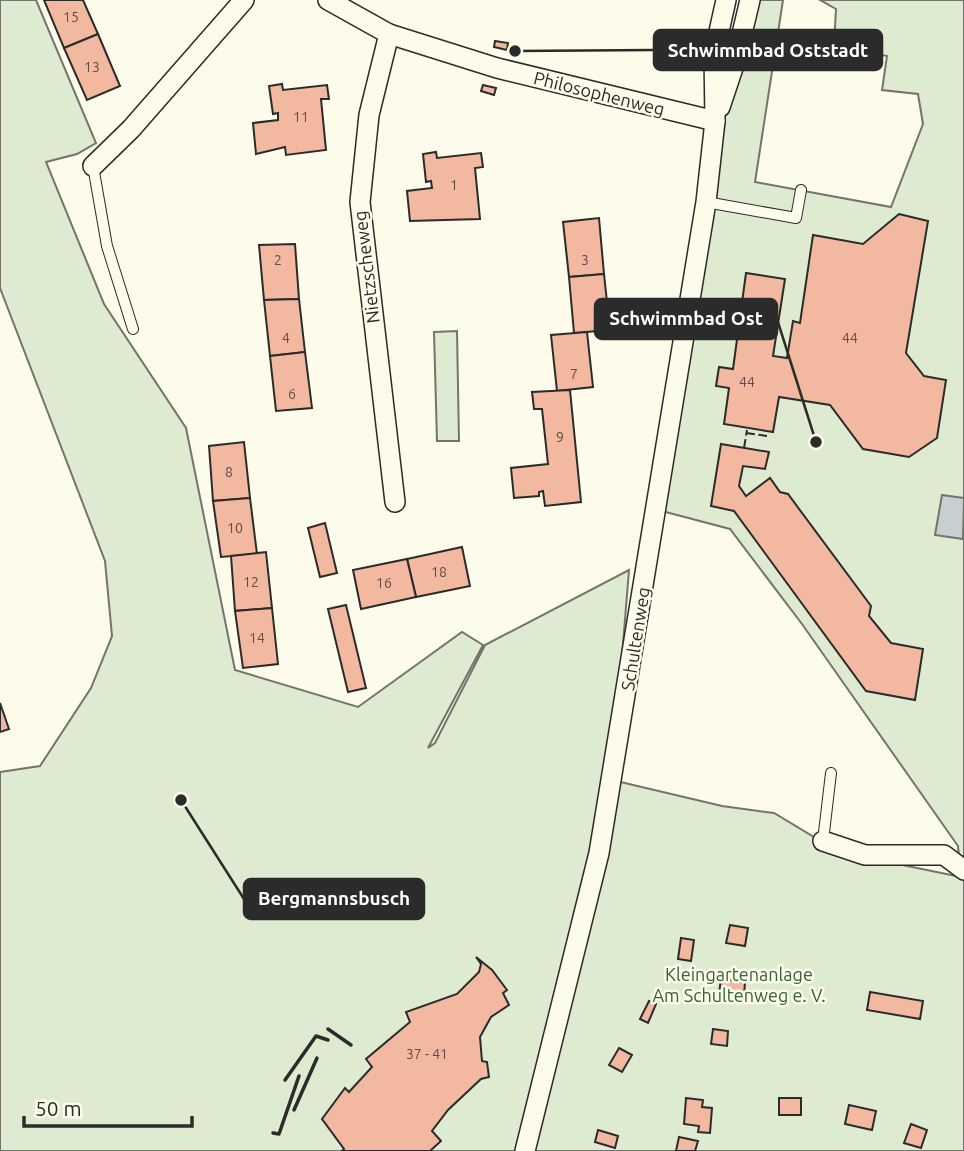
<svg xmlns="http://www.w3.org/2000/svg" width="964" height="1151" font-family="Ubuntu,sans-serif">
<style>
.green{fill:#deebd1;stroke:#74746e;stroke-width:2}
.water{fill:#c7d0d0;stroke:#74746e;stroke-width:2}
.building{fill:#f2b8a0;stroke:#2b2b2b;stroke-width:2}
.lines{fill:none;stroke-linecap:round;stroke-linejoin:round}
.service-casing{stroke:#2b2b2b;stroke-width:12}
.minor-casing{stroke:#2b2b2b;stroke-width:22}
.service{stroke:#fdfbea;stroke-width:10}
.minor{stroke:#fdfbea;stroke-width:19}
.fence{stroke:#2b2b2b;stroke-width:2;stroke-dasharray:9 3.5;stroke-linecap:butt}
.wall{stroke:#2b2b2b;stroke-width:3.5}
.labels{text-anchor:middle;stroke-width:5;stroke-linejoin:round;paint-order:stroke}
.number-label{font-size:14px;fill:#5d4e48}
.street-label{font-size:18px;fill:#2b2b2b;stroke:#fdfbea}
.park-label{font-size:18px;fill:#34623c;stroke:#fdfbea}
.leader{fill:none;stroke:#2b2b2b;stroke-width:2.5}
.callout-dot{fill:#2b2b2b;stroke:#fdfbea;stroke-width:2.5}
.callout{fill:#2b2b2b;stroke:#2b2b2b;stroke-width:2.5}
.callout-label{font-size:19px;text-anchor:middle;font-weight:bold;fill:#fff}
</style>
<rect width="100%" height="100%" fill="#fdfbea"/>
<g class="green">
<path d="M0,0H36L96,143L77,154L46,162L104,304L186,428L235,670L358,707L462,632L483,645L428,748L435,743L485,645L629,570L612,780L722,806L774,813L839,852L961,877L958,846L802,624L730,529L658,510L710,173L750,0H783L755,182L891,207L923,124L918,94L882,90L887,56L834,46L836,9L820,0H964V1151H0V772L40,766L91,688L112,636L105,561L0,288Z"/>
<path d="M457,331L459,441H437L434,332Z"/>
</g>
<path class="water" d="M942,495L964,498L963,539L935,535Z"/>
<g class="building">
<path d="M44,0H83L98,34L64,48Z"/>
<path d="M98,34L120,86L87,100L64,48Z"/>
<path d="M495,41L508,43L507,50L494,47Z"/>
<path d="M282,84L283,90L327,85L329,99H321L326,150L286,155L285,147L256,154L253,123L278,120V113L273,114L269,86Z"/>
<path d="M483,85L496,88L494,95L481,91Z"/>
<path d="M436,152L437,158L481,153L483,167L475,168L480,219L410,221L407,191L432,188L431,181L426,182L423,154Z"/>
<path d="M899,214L928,221L906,353L924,376L946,380L937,438L909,457L863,449L830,405L779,397L773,432L724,424L729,388L716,386L719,367L733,369L746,273L785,279L773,356L787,358L793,321L800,323L813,235L863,244Z"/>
<path d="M599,218L604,274L569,277L563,222Z"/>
<path d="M295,244L299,299L264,300L259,245Z"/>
<path d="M604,274L610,330L574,333L569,277Z"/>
<path d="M299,299L305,352L270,356L264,300Z"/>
<path d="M587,332L593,387L557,391L551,335Z"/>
<path d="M305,352L312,408L276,411L270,356Z"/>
<path d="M570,390L581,502L545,506L543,491L539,492V496L514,498L511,468L548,464L542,409H534L532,392Z"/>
<path d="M244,442L250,498L213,501L209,446Z"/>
<path d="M721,444L769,452L765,469L743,466L739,486L746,496L770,478L780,492L788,494L871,606L869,616L891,643L923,649L915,700L866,691L734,511L711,506Z"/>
<path d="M250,498L257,554L221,557L213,501Z"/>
<path d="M325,523L337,573L320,577L308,528Z"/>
<path d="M462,547L470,586L416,597L407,559Z"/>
<path d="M266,552L272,608L235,611L231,556Z"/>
<path d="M407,559L416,597L361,609L353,570Z"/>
<path d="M346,605L366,688L348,692L328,609Z"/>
<path d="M272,608L278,664L243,668L235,611Z"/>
<path d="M0,703L9,729L0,732Z"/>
<path d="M730,925L748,928L745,946L726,943Z"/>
<path d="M681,938L694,940L691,961L678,959Z"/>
<path d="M476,957L492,970L507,990L503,993L509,1005L491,1017L480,1037L482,1061L487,1062L489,1077L481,1079L448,1110L432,1131L441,1141L430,1151H342L344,1149L322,1119L345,1088L349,1092L372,1067L366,1059L410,1022L406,1012L457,994L479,972L481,964Z"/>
<path d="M721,979L745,982L744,996L719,993Z"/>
<path d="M870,992L923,1001L920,1019L867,1010Z"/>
<path d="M649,1001L656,1004L648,1023L640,1019Z"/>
<path d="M713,1029L728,1031L727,1046L711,1044Z"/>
<path d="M619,1048L632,1055L622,1072L609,1065Z"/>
<path d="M686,1098L703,1100L702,1107L712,1108L710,1133L698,1132L699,1126L684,1124Z"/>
<rect x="779" y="1098" width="22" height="17"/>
<path d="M849,1105L876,1111L872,1130L845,1124Z"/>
<path d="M911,1124L927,1130L921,1148L904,1143Z"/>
<path d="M598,1130L618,1136L615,1148L595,1142Z"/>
<path d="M679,1137L698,1141L695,1151H676Z"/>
</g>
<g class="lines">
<defs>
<g id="service">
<path d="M93,166L107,246L133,329"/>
<path d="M706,202L796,218L801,190"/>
<path d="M823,841L831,773"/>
</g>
<g id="minor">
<path d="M328,0L389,34L497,68L715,121"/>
<path d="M389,34L369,115L360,202L395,502"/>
<path d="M720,107L736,59L750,0"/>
<path d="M93,166L131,129L244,0"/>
<path d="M823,841L865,855H944L964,870"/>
<path d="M525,1151L599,853L706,202L715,121L714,54L726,0"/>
</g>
</defs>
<use href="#service" class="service-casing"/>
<use href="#minor" class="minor-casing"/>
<use href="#service" class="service"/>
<use href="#minor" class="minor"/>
<g class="fence">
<path d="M746,433L767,436"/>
<path d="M744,448L747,430"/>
</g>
<g class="wall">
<path d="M328,1029L351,1045"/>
<path d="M285,1080L316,1036L328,1040"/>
<path d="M294,1110L317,1058"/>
<path d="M273,1133L279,1134L299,1076"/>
</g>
</g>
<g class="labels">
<g class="number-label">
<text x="71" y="22">15</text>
<text x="92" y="72">13</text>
<text x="301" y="122">11</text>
<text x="454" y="190">1</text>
<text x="278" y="265">2</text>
<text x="585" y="265">3</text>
<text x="286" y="343">4</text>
<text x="850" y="343">44</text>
<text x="574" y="379">7</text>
<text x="747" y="387">44</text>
<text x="292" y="399">6</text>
<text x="560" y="442">9</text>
<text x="229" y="477">8</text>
<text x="235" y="533">10</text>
<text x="439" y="577">18</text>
<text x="251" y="587">12</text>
<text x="384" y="588">16</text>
<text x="257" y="643">14</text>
<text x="427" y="1059">37 - 41</text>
</g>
<g class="street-label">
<text transform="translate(599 94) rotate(14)" y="6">Philosophenweg</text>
<text transform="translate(367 267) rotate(-97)" y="6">Nietzscheweg</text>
<text transform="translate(636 639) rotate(-81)" y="6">Schultenweg</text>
</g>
<g class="park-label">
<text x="739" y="981">Kleingartenanlage<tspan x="739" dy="21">Am Schultenweg e. V.</tspan></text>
</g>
</g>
<path class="leader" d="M515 51L654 50M816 442L777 319M181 800L244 899"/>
<g class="callout-dot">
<circle cx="515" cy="51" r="7"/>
<circle cx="816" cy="442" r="7"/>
<circle cx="181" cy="800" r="7"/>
</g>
<g class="callout">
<rect x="654" y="30" width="228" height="40" rx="7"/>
<rect x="595" y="299" width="182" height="40" rx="7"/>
<rect x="244" y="879" width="180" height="40" rx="7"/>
</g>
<g class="callout-label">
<text x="768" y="57">Schwimmbad Oststadt</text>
<text x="686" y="325">Schwimmbad Ost</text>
<text x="334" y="905">Bergmannsbusch</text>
</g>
<path d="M24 1116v10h168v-10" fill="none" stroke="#2b2b2b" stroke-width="3.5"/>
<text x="35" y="1116" font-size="21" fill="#2b2b2b" stroke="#fdfbea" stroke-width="5" paint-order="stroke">50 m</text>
</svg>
